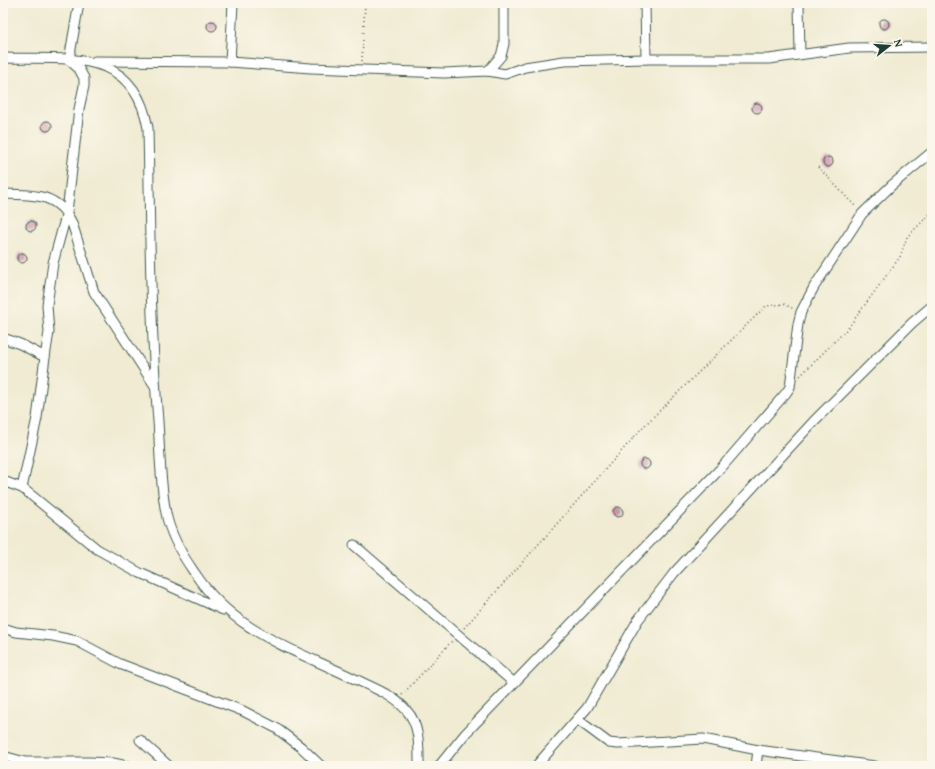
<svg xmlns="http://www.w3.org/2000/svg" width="935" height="769" font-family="'Gentium Book Plus',serif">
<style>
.building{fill:#cb92ad}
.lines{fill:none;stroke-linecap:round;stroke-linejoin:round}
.minor-casing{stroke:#3e574c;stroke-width:11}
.path{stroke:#3e574c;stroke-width:1.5;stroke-dasharray:1 3;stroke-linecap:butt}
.minor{stroke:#fff;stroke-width:9}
</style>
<rect width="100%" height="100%" fill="#fbf7ec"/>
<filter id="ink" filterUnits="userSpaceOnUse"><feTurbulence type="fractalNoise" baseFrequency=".025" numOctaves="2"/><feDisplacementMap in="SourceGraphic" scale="8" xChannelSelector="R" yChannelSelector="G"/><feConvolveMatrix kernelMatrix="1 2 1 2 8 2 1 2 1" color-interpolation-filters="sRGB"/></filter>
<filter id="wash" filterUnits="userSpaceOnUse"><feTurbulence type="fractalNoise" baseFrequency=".012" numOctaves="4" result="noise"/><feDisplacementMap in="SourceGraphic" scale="16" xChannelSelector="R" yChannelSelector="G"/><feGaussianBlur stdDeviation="0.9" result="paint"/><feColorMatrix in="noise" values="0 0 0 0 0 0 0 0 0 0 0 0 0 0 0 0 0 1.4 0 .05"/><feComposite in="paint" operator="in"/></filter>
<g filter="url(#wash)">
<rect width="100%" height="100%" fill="#f0ebd2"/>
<g id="blocks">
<g class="building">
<circle cx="884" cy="24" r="5"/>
<circle cx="212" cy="26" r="5"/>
<circle cx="757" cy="108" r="5"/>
<circle cx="47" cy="126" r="5"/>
<circle cx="828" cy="162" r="5"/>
<circle cx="31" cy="226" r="5"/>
<circle cx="22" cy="258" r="5"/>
<circle cx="645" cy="464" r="5"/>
<circle cx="618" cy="512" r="5"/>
</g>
</g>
</g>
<g filter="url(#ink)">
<use href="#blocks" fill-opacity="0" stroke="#3e574c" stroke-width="1"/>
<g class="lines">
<defs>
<g id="minor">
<path d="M233,3L230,62L311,68L444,73L488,71L505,74L525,67L564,61L646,59H769L849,48L932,47"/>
<path d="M645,3L646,59"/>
<path d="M799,3L800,54"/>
<path d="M3,58C67,60 134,47 148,128C150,226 150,324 158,421C160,451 160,483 166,513C170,534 182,555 194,572C233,632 293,649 355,679C373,688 394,695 407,711C420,725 419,748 419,766"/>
<path d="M95,61L230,62"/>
<path d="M488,71L501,56L504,44V3"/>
<path d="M3,194C33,195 57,192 72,223L94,292L155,386"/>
<path d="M3,338L20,344L45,357"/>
<path d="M3,481L22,488L31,495L97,549L140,573L223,610"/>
<path d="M22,488L37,418L45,357L49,332L47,305L53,263L67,212L79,109L84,86V78L79,69L69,60L79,3"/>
<path d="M354,545L513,682"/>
<path d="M3,628L16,632L53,636L77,641L120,664L243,711L276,728L301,747L321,766"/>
<path d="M578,720L609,743L618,744L703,739L758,750L875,766"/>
<path d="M140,740L169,766"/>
<path d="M3,756L25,762H89L113,763L127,766"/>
<path d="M439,766L465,734L722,467L786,393L790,387L798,324L801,312L814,287L862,214L892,185L932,152"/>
<path d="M536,766L587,708L638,620L674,573L814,421L912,323L932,306"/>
<path d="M756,766L758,750"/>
</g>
</defs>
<use href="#minor" class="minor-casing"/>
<g class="path">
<path d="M362,61L365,3"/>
<path d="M818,167L856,207"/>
<path d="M800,376L848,328L900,257L907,237L932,212"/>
<path d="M464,628L643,427L766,306L784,304L794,309"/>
<path d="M402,695L452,641"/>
</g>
<use href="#minor" class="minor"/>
</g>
</g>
<rect width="935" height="769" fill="none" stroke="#fbf7ec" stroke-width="16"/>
<g transform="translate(889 46) rotate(73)" stroke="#fbf7ec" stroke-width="3" paint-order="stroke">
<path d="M0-3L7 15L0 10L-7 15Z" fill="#1f3d34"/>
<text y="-6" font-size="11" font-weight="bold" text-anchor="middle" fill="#1f3d34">N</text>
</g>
</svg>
